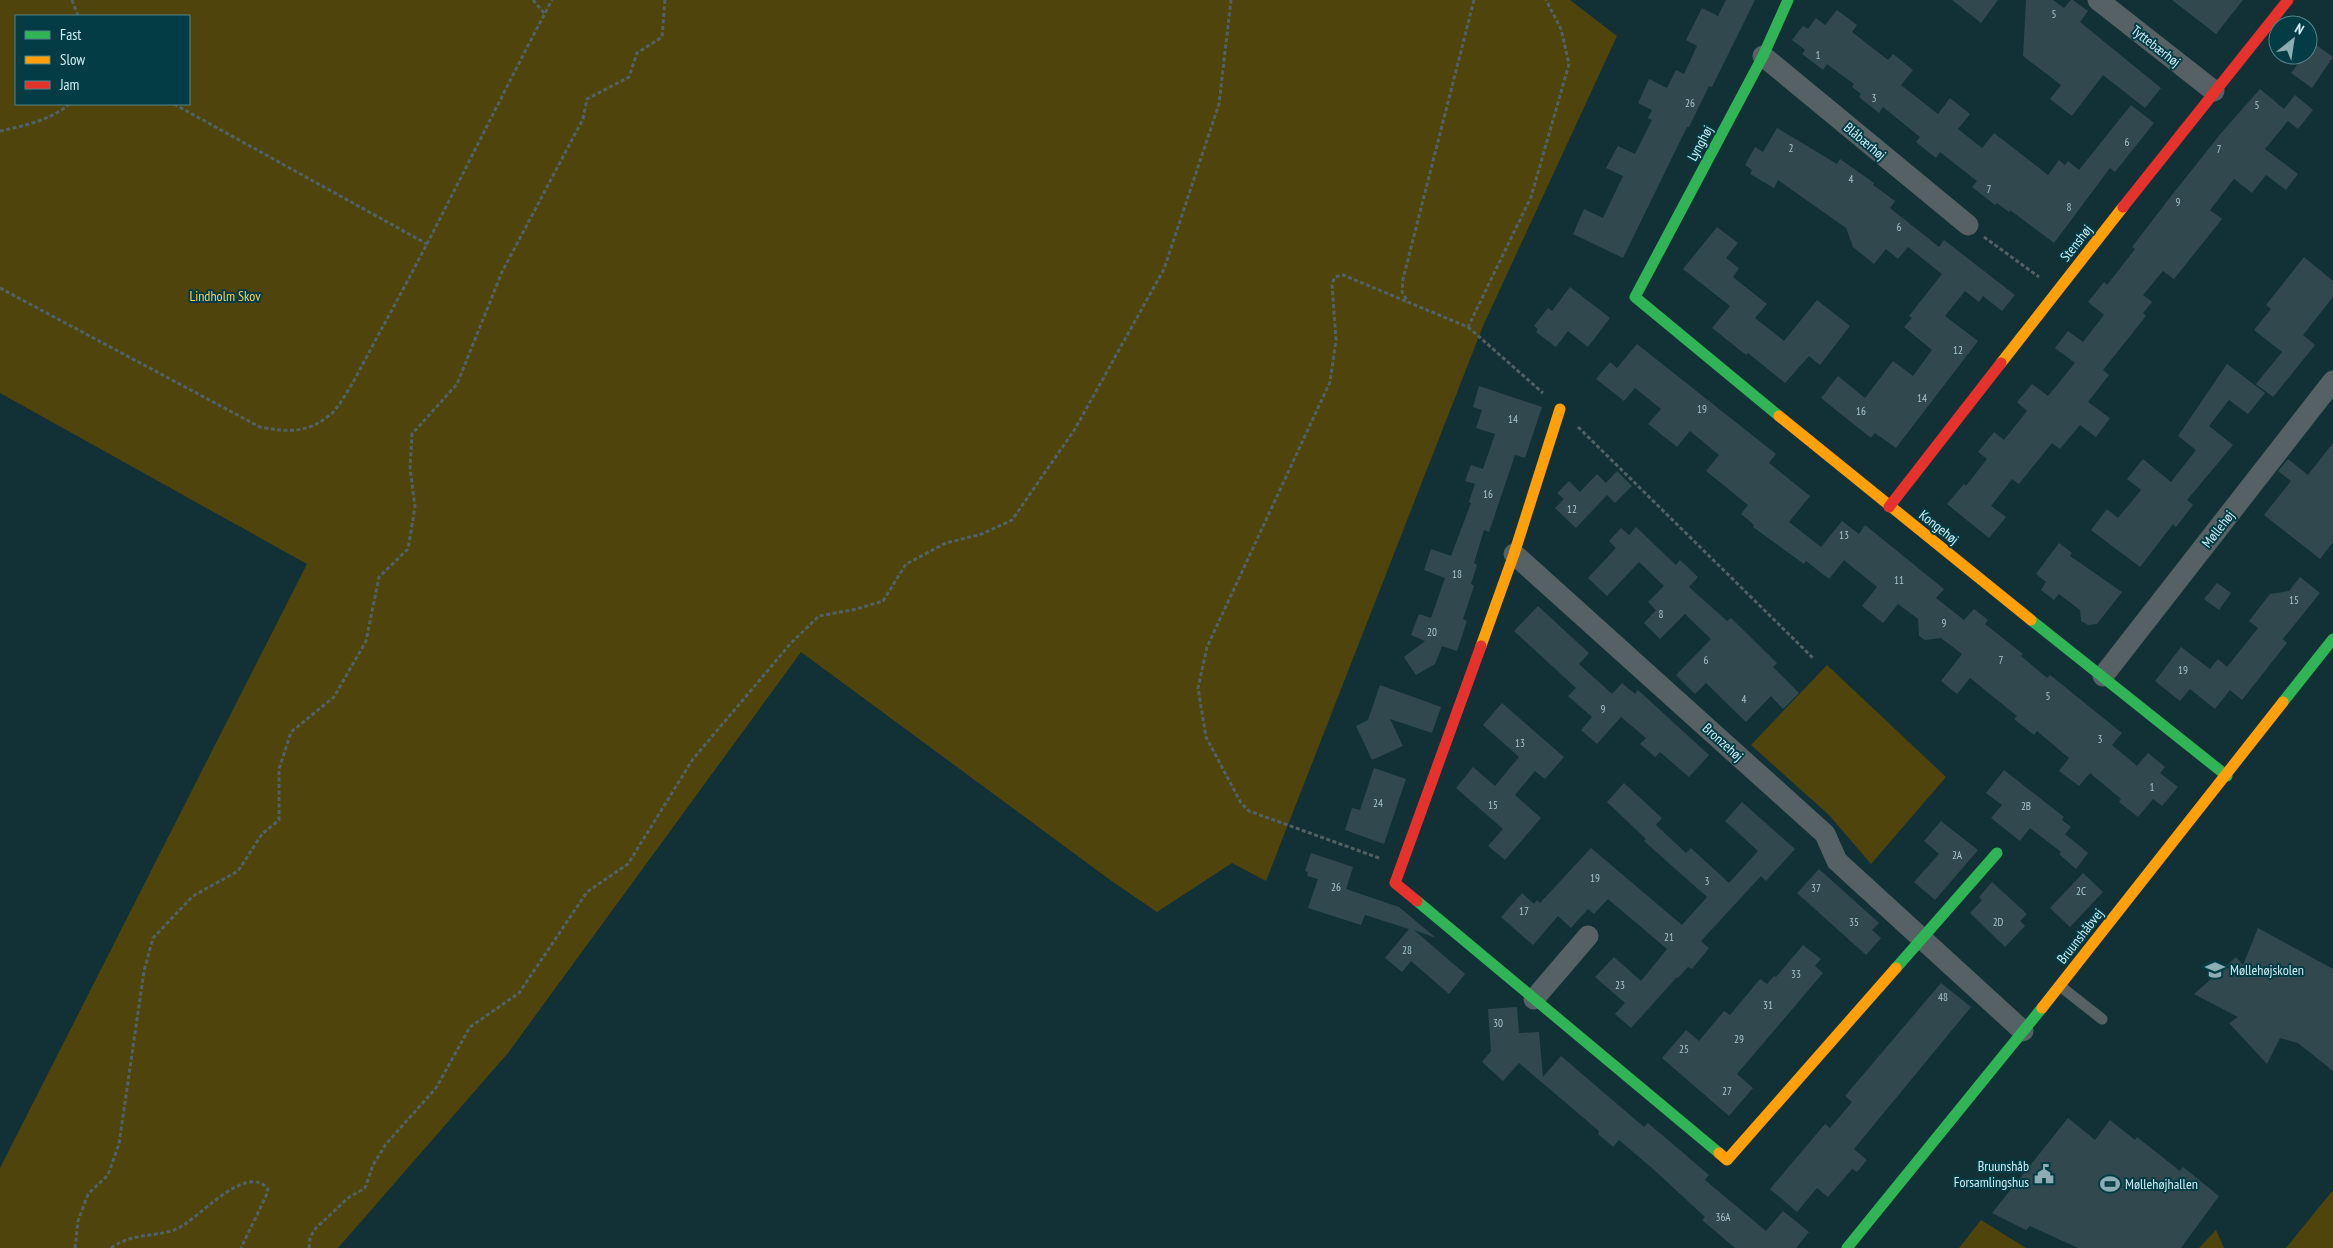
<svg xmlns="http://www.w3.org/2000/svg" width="2333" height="1248" font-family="'PT Sans Narrow',sans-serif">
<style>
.green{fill:#4f440c;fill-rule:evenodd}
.building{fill:#31484f}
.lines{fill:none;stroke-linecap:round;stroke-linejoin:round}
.path{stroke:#526163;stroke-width:3;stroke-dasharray:4 2.5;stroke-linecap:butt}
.lane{stroke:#556164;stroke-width:11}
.street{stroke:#556164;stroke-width:21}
.fast{stroke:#30b455;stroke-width:11}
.slow{stroke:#ff9f0a;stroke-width:11}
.jam{stroke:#e5322d;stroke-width:11}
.labels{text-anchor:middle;stroke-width:4;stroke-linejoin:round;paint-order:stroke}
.number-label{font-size:11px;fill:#a8c5cc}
.street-label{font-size:14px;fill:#cfeff6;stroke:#033c45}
.park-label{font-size:14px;fill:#f9d254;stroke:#033c45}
.poi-label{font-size:14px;fill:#cfeff6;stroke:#033c45;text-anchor:start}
</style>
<rect width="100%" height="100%" fill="#123136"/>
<g class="green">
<path d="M0,0H1570L1617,36L1483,326L1266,881L1232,863L1157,912L1113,882L801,652L508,1053L338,1248H0V1168L307,564L0,393ZM16,16H189V104H16Z"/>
<path d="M1827,665L1946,777L1871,864L1829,815L1751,745Z"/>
<path d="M2333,1190V1248H2286Z"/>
<path d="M1981,1220L2026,1248H1959Z"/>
<path d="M2216,1230L2224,1248H2199Z"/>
</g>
<g class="building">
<path d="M1726,0H1755L1712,87L1709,86L1689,127H1687L1623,258L1573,234L1584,209L1603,218L1623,176L1606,168L1618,146L1635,154L1652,120L1648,118L1652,110L1638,103L1649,79L1667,88L1676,70L1684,74L1697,46L1686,40L1702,8L1718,16Z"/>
<path d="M1952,0H1998L1981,23Z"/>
<path d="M2026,0H2053L2064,8L2071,0H2073L2088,11L2080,22L2161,88L2145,108L2103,75L2072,116L2050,99L2061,85L2023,56Z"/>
<path d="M2172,0H2243L2216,34Z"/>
<path d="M1837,10L1857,25L1852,32L1888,60L1893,54L1913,70L1901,85L1938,114L1950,98L1970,114L1958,129L1982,148L1994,133L2048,175L2059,160L2065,165L2068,161L2079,170L2131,105L2154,123L2115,172L2110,168L2054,243L2010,210L2009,212L1997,203L1995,205L1972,187L1977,181L1940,152L1936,158L1916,142L1920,137L1883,107L1879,113L1859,97L1861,94L1852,87L1854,84L1827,64L1823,70L1802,54L1805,50L1792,40L1803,26L1808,29L1816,18L1825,25Z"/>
<path d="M2308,39L2333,57L2312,88L2291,73L2305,55H2308Z"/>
<path d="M2260,89L2284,109L2295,95L2313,110L2298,129L2288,121L2265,149L2298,174L2286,190L2266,175L2252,193L2234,179L2210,210L2222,219L2174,279L2163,271L2143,295L2152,302L2143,313L2146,316L2103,370L2109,375L2088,402L2110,418L2096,437L2080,425L2060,449L2052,443L2019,484L2012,479L1991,506L2006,517L1989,538L1947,504L1964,484L1966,486L1987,459L1978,452L1994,432L2004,440L2027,411L2017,402L2032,384L2048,396L2075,363L2055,348L2068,331L2083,342L2104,315L2088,302L2104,282L2107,285L2135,249L2132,247L2168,200L2222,132Z"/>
<path d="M1777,128L1837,164L1840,159L1874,183L1873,185L1895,201L1890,208L1939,247L1944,240L2015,295L2002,311L1983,296L1979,302L1965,291L1945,316L1978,341L1896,448L1875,433L1871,438L1821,398L1838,376L1865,398L1893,361L1913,376L1932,350L1904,327L1912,318L1909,316L1942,274L1908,247L1898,259L1886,249L1874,264L1853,247L1846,228L1778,180L1774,188L1750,174L1752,170L1745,165L1755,147L1763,152Z"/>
<path d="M1717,227L1738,243L1726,258L1739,268L1733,277L1767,304L1755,318L1784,341L1817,300L1850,326L1820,365L1809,356L1785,383L1748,353L1746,355L1712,328L1730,306L1683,269Z"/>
<path d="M2304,257L2333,281V297L2303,335L2315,345L2273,397L2256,384L2282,352L2254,330L2271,309L2266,305Z"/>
<path d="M1570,287L1610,318L1588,347L1568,331L1556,347L1536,332L1538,329L1534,326L1548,308L1552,311Z"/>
<path d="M1637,344L1776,454L1769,463L1810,496L1789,522L1821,547L1842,521L1859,534L1865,525L1944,589L1936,598L1964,620L1974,609L1988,620L1985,624L2023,654L2021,656L2047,678L2050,675L2122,733L2112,745L2137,766L2148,753L2165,767L2160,773L2178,787L2162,806L2153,799L2138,817L2119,802L2121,799L2090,773L2079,786L2059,771L2069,758L2037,731L2034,735L2014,719L2017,716L1970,678L1957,694L1941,681L1962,654L1941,638L1925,640L1919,636L1918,619L1898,604L1883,623L1862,606L1877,587L1844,560L1829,579L1806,561L1804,564L1753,527L1754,525L1741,514L1748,505L1706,471L1719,455L1690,431L1677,447L1648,424L1661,409L1635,388L1624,401L1596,379L1610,362L1617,368Z"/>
<path d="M2227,364L2265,393L2248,414L2229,400L2209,426L2233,445L2187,500L2193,505L2176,527L2173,524L2140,567L2091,530L2107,509L2118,518L2141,490L2127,479L2143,459L2171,482L2196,450L2178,436Z"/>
<path d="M1479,386L1542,407L1525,458L1515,455L1489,532L1484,530L1474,563L1477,565L1471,584L1474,586L1463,619L1467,621L1457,651L1442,646L1435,664L1416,675L1404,657L1425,641L1411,635L1419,614L1431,618L1445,578L1424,570L1431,549L1451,556L1471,503L1469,502L1475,484L1465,481L1471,465L1483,469L1495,434L1476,428L1482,410L1473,407Z"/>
<path d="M2333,443V542L2320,559L2264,515L2291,481L2278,471L2288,459L2308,475Z"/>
<path d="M1617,471L1632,486L1615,503L1607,495L1576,528L1555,508L1564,499L1557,493L1569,481L1580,492L1597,474L1606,483Z"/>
<path d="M1636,527L1676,565L1680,560L1698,577L1689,587L1727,621L1731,618L1777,663L1773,667L1799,693L1783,709L1771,696L1746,722L1706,683L1695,694L1676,675L1711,639L1685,614L1660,639L1644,623L1656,610L1648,602L1664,586L1639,562L1607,596L1588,578L1616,548L1609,541L1621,528L1629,535Z"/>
<path d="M2059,543L2072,553L2070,556L2122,592L2097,624L2088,625L2081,621L2080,610L2059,594L2054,600L2041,590L2046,582L2036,574Z"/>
<path d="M2300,577L2320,593L2283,639L2287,643L2242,700L2230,690L2215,709L2190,689L2180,701L2155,681L2181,647L2210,669L2218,659L2227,667L2258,628L2249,621L2270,594L2289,591Z"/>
<path d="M2217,583L2231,593L2219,610L2204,599Z"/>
<path d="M1538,606L1589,653L1579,664L1612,694L1622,683L1635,694L1638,690L1709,755L1689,777L1660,752L1655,757L1640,744L1646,738L1621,717L1597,744L1581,730L1592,717L1568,696L1576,688L1514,631Z"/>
<path d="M1380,685L1441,707L1432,733L1390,719L1403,746L1372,760L1356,726L1368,720Z"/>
<path d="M1502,703L1564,757L1545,779L1535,771L1515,795L1541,818L1505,860L1488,846L1503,829L1456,788L1473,767L1495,786L1519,757L1483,725Z"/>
<path d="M1374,768L1406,779L1384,844L1345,830L1352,808L1360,810Z"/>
<path d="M2004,770L2064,817L2062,820L2071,827L2065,834L2088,853L2076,869L2059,854L2061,852L2030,828L2020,841L1991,818L2002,805L1986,793Z"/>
<path d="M1624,783L1662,818L1656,825L1686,853L1691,848L1729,883L1758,851L1725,821L1742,802L1795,849L1766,881L1761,876L1701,941L1709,948L1692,969L1688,967L1678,978L1677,977L1631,1028L1615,1014L1625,1003L1595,977L1614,957L1641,981L1667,949L1608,899L1594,914L1588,909L1571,928L1558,916L1533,945L1501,917L1522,893L1534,904L1537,900L1540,903L1591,848L1682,925L1707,897L1644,841L1646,839L1607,802Z"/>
<path d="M1941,821L1978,850L1935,900L1914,882L1939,854L1924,841Z"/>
<path d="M1311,853L1353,867L1346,889L1399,907L1436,938L1414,930L1465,974L1449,994L1411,961L1402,972L1385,958L1409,929L1365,915L1361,925L1308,908L1318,879L1307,876L1308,872L1305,871Z"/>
<path d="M1819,869L1879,923L1872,930L1881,938L1866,955L1797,893Z"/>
<path d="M2083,873L2103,892L2070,927L2050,908Z"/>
<path d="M1992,882L2027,914L2020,921L2025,926L2005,947L1970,913L1982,900L1979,897Z"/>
<path d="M2258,928L2333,969V1071L2298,1043L2280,1038L2267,1064L2229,1023L2238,1017L2194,994L2236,957L2243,965Z"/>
<path d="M1803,945L1821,959L1815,966L1823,973L1737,1074L1753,1088L1729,1116L1662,1058L1686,1030L1699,1041L1724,1011L1730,1015L1760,979L1767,984L1774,976L1776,977Z"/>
<path d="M1941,983L1971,1007L1854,1149L1867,1160L1857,1172L1852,1169L1828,1197L1817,1188L1797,1212L1770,1189L1825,1124L1830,1128L1852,1102L1845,1096Z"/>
<path d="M1517,1007L1519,1033L1539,1032L1543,1077L1561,1056L1644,1127L1648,1123L1675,1146L1709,1175L1705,1180L1766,1231L1783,1211L1809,1232L1796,1248H1735L1702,1220L1705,1217L1652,1168L1619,1140L1613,1147L1598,1134L1599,1131L1519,1063L1503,1081L1482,1062L1491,1051L1488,1009Z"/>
<path d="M2068,1118L2095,1140L2110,1120L2135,1140L2137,1137L2180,1171L2183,1167L2219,1196L2181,1248H2078L2030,1226L2026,1230L1992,1213Z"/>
</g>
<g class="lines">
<g class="path">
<path d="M72,0L78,16"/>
<path d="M533,0L545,14"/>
<path d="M1474,0L1403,279L1402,292L1408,302L1468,327L1531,197L1569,64L1561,29L1546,0"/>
<path d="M174,104L427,244"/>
<path d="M0,131C23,126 52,120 69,104"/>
<path d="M1984,237L2039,277"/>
<path d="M0,288L260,427C288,432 307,434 331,414C345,402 370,349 381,330C441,221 494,109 552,0"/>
<path d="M1468,327L1543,393"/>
<path d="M1578,427L1813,658"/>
<path d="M1379,858L1249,811L1241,803L1206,737L1198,688L1207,647L1330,382L1336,340L1332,284L1335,277L1343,275L1408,302"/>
<path d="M75,1248L78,1221L88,1194L108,1175L119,1144L144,971L153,938L193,896L238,871L262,834L279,820V769L291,732L334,697L366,641L379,577L408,549L415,507L410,468L412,434L457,384L502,272L583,119L587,99L629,77L637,53L662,37L665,0"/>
<path d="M111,1248C135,1232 149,1238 174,1230C197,1222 245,1161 268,1189L266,1196L241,1248"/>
<path d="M309,1248L310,1237L316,1228L348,1198L365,1188L373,1165L386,1144L436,1088L470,1027L519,993L587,892L628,864L693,759L791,643L819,616L857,609L883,601L906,564L946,543L982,534L1012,520L1075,429L1164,269L1219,104L1231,0"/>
</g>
<path class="lane" d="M2060,986L2102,1019"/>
<g class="street">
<path d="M2098,0L2214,91"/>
<path d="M1763,56L1968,225"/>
<path d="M1514,554L1825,834L1837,861L2023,1031"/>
<path d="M2103,676L2333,381"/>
<path d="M1534,999L1588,936"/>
</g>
<g class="fast">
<path d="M1779,416L1635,297L1763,56L1788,0"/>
<path d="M2031,620L2227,776"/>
<path d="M2283,702L2333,639"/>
<path d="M1417,901L1719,1153"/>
<path d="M1896,968L1997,853"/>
<path d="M1847,1248L2042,1008"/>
</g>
<g class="slow">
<path d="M2001,363L2123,207"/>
<path d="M1779,416L2031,620"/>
<path d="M1481,646L1514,554L1560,409"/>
<path d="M2042,1008L2283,702"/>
<path d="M1719,1153L1727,1160L1896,968"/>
</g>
<g class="jam">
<path d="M2123,207L2288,0"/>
<path d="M1889,507L2001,363"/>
<path d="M1417,901L1395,883L1481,646"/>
</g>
</g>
<defs>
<symbol id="school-bare" viewBox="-9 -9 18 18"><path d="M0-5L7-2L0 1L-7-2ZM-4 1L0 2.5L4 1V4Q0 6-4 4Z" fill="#8dacb3" stroke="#033c45" stroke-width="2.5" paint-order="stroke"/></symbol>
<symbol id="civic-bare" viewBox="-9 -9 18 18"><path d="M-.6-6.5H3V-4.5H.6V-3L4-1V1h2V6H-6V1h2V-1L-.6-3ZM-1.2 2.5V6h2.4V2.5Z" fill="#8dacb3" stroke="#033c45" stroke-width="2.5" paint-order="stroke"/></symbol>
<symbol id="stadium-bare" viewBox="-9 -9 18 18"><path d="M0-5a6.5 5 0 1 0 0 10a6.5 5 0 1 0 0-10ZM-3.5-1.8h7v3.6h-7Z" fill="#8dacb3" stroke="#033c45" stroke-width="2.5" paint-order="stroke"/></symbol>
</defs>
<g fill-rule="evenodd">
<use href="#school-bare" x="2201" y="956" width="28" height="28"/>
<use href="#civic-bare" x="2030" y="1160" width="28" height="28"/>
<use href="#stadium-bare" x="2096" y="1170" width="28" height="28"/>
</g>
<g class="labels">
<g class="number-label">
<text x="2054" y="18">5</text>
<text x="1818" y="59">1</text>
<text x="1874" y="102">3</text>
<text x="1690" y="107">26</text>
<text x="2257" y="109">5</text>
<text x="2127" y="146">6</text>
<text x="1791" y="152">2</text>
<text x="2219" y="153">7</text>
<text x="1851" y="183">4</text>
<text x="1989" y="193">7</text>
<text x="2178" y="206">9</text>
<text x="2069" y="211">8</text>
<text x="1899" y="231">6</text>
<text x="1958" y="354">12</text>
<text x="1922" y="402">14</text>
<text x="1702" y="413">19</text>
<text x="1861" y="415">16</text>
<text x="1513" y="423">14</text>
<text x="1488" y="498">16</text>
<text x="1572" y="513">12</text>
<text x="1844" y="539">13</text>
<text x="1457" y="578">18</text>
<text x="1899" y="584">11</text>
<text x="2294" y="604">15</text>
<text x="1661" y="618">8</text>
<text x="1944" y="627">9</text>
<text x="1432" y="636">20</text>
<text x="1706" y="664">6</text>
<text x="2001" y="664">7</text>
<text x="2183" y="674">19</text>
<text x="2048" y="700">5</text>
<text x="1744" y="703">4</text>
<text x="1603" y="713">9</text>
<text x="2100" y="743">3</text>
<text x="1520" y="747">13</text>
<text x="2152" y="791">1</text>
<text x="1378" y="807">24</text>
<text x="1493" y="809">15</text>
<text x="2026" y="810">2B</text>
<text x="1957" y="859">2A</text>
<text x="1595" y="882">19</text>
<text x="1707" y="885">3</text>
<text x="1336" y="891">26</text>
<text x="1816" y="892">37</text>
<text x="2081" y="895">2C</text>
<text x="1524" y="915">17</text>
<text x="1854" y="926">35</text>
<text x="1998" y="926">2D</text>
<text x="1669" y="941">21</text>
<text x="1407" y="954">28</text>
<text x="1796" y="978">33</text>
<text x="1620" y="989">23</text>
<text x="1943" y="1001">48</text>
<text x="1768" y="1009">31</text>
<text x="1498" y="1027">30</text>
<text x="1739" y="1043">29</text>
<text x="1684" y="1053">25</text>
<text x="1727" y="1095">27</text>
<text x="1723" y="1221">36A</text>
</g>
<g class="street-label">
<text transform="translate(2156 46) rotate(38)" y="5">Tyttebærhøj</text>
<text transform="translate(1865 141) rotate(40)" y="5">Blåbærhøj</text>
<text transform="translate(1700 143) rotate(-62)" y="5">Lynghøj</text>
<text transform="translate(2076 243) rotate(-52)" y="5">Stenshøj</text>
<text transform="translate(1939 527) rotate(38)" y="5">Kongehøj</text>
<text transform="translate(2218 529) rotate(-52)" y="5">Møllehøj</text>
<text transform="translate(1723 742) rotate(42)" y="5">Bronzehøj</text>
<text transform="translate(2080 936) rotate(-52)" y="5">Bruunshåbvej</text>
</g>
<g class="park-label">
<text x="225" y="301">Lindholm Skov</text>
</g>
<g class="poi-label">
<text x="2230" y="975">Møllehøjskolen</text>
<text x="2029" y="1171" text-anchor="end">Bruunshåb<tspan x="2029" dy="16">Forsamlingshus</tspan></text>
<text x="2125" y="1189">Møllehøjhallen</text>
</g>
</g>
<rect x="15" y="15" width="175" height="90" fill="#033c45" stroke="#55848c"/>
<rect x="25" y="31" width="25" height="8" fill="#30b455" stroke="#55848c"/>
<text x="60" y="40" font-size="15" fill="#cfeff6">Fast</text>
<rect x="25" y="56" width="25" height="8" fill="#ff9f0a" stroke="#55848c"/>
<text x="60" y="65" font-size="15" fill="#cfeff6">Slow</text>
<rect x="25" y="81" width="25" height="8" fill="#e5322d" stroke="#55848c"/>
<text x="60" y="90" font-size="15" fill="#cfeff6">Jam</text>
<g transform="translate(2293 40) rotate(30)"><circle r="24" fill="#033c45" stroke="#55848c"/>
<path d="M0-4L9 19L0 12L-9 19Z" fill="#8dacb3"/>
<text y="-8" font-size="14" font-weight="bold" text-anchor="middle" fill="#cfeff6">N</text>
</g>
</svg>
